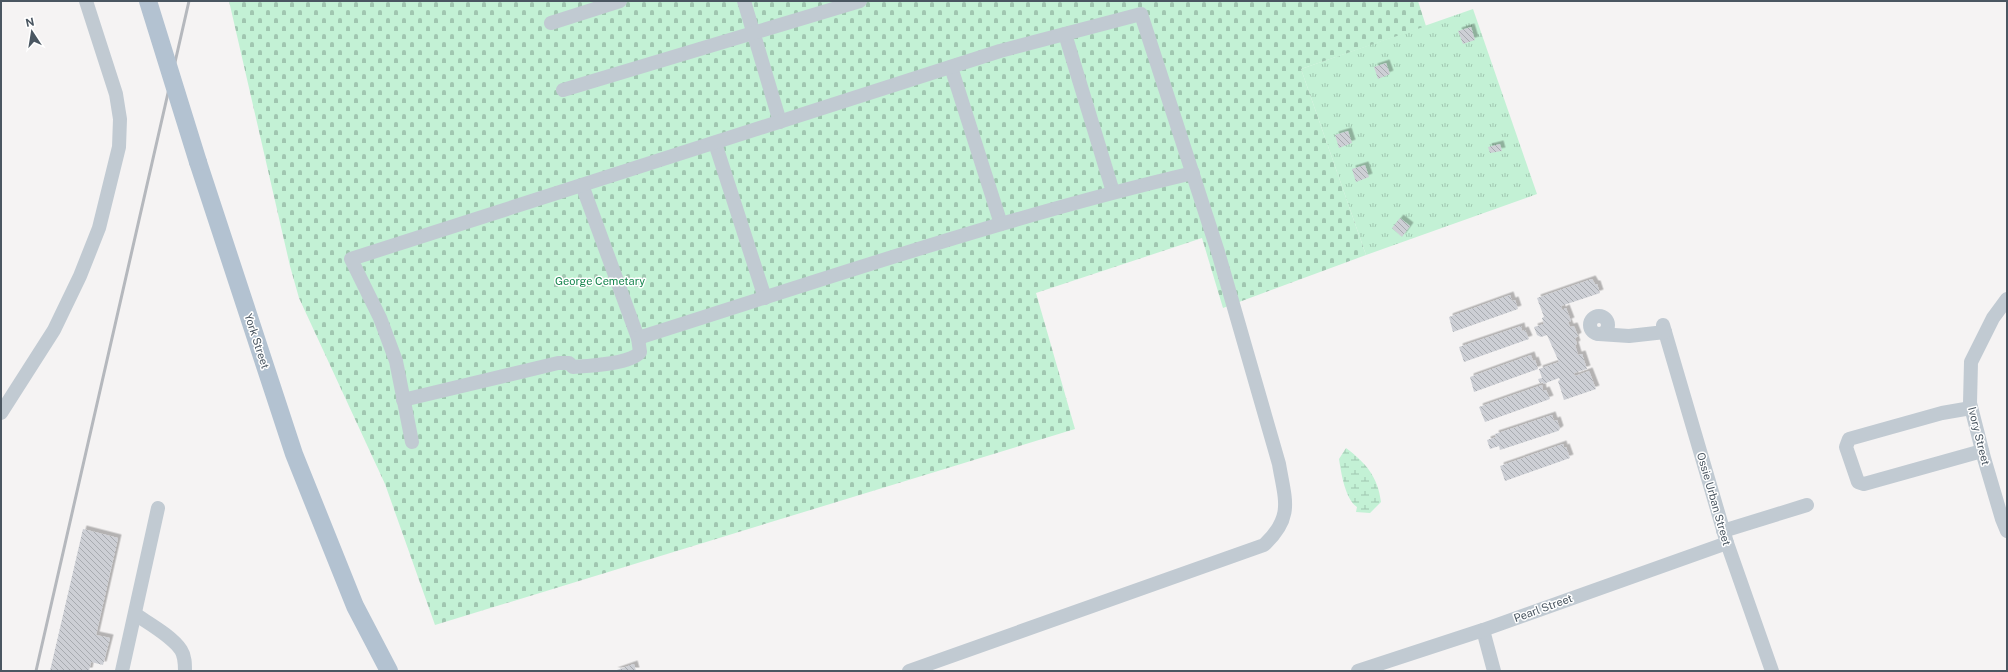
<svg xmlns="http://www.w3.org/2000/svg" width="2008" height="672" font-family="'Public Sans',sans-serif">
<style>
.grass{fill:url(#grass-tufts)}
.wetland{fill:url(#wetland-marsh)}
.cemetery{fill:url(#cemetery-stones)}
.building{fill:url(#building-back-hatch);filter:url(#shadow)}
.lines{fill:none;stroke-linecap:round;stroke-linejoin:round}
.minor{stroke:#c1cad2;stroke-width:14}
.major{stroke:#b3c2d1;stroke-width:18}
.rail{stroke:#b5b8bd;stroke-width:3}
.major-bridge{stroke:#b3c2d1;stroke-width:18}
.labels{text-anchor:middle;stroke-width:3;stroke-linejoin:round;paint-order:stroke}
.park-label{font-size:11px;fill:#17864f;stroke:#fff}
.street-label{font-size:11px;fill:#4a5661;stroke:#fff}
</style>
<defs>
<pattern id="grass-tufts" width="24" height="20" patternUnits="userSpaceOnUse"><rect width="24" height="20" fill="#c3f1d5"/><path d="M3 7l-1-3M5 7V3M7 7l1-3M15 17l-1-3M17 17v-4M19 17l1-3" fill="none" stroke="#a0c6b0"/></pattern>
<pattern id="wetland-marsh" width="20" height="14" patternUnits="userSpaceOnUse"><rect width="20" height="14" fill="#c3f1d5"/><path d="M1 5h8M5 5V1M11 12h8M15 12V8" fill="none" stroke="#a0c6b0"/></pattern>
<pattern id="cemetery-stones" width="16" height="16" patternUnits="userSpaceOnUse"><rect width="16" height="16" fill="#c3f1d5"/><path d="M2 7V4a2 2 0 0 1 4 0v3zM10 15v-3a2 2 0 0 1 4 0v3z" fill="#a0c6b0"/></pattern>
<pattern id="building-back-hatch" width="6" height="6" patternUnits="userSpaceOnUse"><rect width="6" height="6" fill="#cdcfd5"/><path d="M-1 5l2 2M0 0l6 6M5-1l2 2" fill="none" stroke="#a8abb0"/></pattern>
<filter id="shadow"><feDropShadow dx="3.5" dy="-3.5" stdDeviation="0" flood-color="#0004"/></filter>
</defs>
<rect width="100%" height="100%" fill="#f5f3f3"/>
<path class="grass" d="M1473,9L1537,194L1366,255L1301,69Z"/>
<path class="wetland" d="M1346,448C1366,463 1378,477 1381,502L1370,513L1356,512L1357,507C1345,499 1341,472 1339,459Z"/>
<path class="cemetery" d="M229,1H1418L1426,26L1301,69L1366,255L1223,308L1202,238L1036,293L1075,429L435,625L385,484L299,298L290,266Z"/>
<g class="building">
<path d="M1471,27L1475,40L1463,44L1458,31Z"/>
<path d="M1386,63L1390,74L1378,79L1374,67Z"/>
<path d="M1348,131L1352,143L1339,148L1335,135Z"/>
<path d="M1500,144L1502,151L1490,153L1488,147Z"/>
<path d="M1365,165L1369,177L1356,182L1352,169Z"/>
<path d="M1400,218L1410,226L1402,237L1392,228Z"/>
<path d="M1592,279L1595,284H1597L1600,293L1561,306L1562,310L1566,308L1571,321L1568,322L1570,327L1574,326L1578,336L1575,338L1577,344L1575,345L1578,355L1582,354L1587,369L1574,373L1575,376L1589,371L1596,389L1564,400L1558,381L1560,380L1559,378L1543,384V382L1540,383L1538,379L1542,378L1539,369L1559,362L1547,335L1541,337L1537,335L1534,327L1544,324L1542,318L1544,317L1537,298Z"/>
<path d="M1510,295L1512,301L1515,300L1518,309L1453,332L1449,317Z"/>
<path d="M1521,326L1522,331L1525,330L1529,339L1464,362L1459,347Z"/>
<path d="M1531,355L1533,361L1535,360L1538,369L1474,392L1470,377Z"/>
<path d="M1542,385L1543,391L1546,390L1550,399L1485,422L1479,407Z"/>
<path d="M1552,415L1554,421L1557,420L1560,429L1558,431L1500,450L1499,446L1490,449L1487,440L1496,437L1495,434Z"/>
<path d="M1563,444L1564,448L1566,447L1570,458L1505,481L1500,466Z"/>
<path d="M83,529L118,538L96,635L110,638L103,665L91,662L89,671H50Z"/>
<path d="M634,664L636,671H614Z"/>
</g>
<g class="lines">
<g class="minor">
<path d="M744,1L780,122"/>
<path d="M551,23L620,1"/>
<path d="M1065,34L1113,192"/>
<path d="M951,67L1001,224"/>
<path d="M563,90L860,1"/>
<path d="M715,143L765,298"/>
<path d="M582,185L638,338"/>
<path d="M2007,299L1993,318L1971,362L1970,403L1984,458L2002,519L2007,531"/>
<circle cx="1599" cy="325" r="9"/>
<path d="M1663,325L1727,543L1772,671"/>
<path d="M1599,334L1629,336L1665,332"/>
<path d="M403,400L558,363H569L573,367C589,366 631,364 640,352L638,338C822,280 1005,217 1193,173"/>
<path d="M1971,408L1942,413L1849,439L1846,447L1858,482L1864,484L1982,451"/>
<path d="M1,413L54,330L80,276L99,228L119,147L120,119L116,94L86,1"/>
<path d="M412,442L396,361L380,318L351,259L1000,51L1141,14L1218,252L1279,464C1285,500 1294,517 1264,545L909,671"/>
<path d="M1723,531L1807,505"/>
<path d="M135,614C148,623 172,636 181,650C185,656 185,664 185,671"/>
<path d="M1483,630L1494,671"/>
<path d="M122,671L158,508"/>
<path d="M1358,671L1483,630L1727,543"/>
</g>
<path class="major" d="M198,162L294,454L355,606L389,671"/>
<path class="rail" d="M36,671L189,1"/>
<path class="major-bridge" d="M148,1L198,162"/>
</g>
<g class="labels">
<g class="park-label">
<text x="600" y="285">George Cemetary</text>
</g>
<g class="street-label">
<text transform="translate(257 341) rotate(72)" y="4">York Street</text>
<text transform="translate(1979 436) rotate(76)" y="4">Ivory Street</text>
<text transform="translate(1714 499) rotate(74)" y="4">Ossie Urban Street</text>
<text transform="translate(1543 608) rotate(-20)" y="4">Pearl Street</text>
</g>
</g>
<rect width="2008" height="672" fill="none" stroke="#4a5661" stroke-width="4"/>
<g transform="translate(32 32) rotate(348)" stroke="#ffffff" stroke-width="3" paint-order="stroke">
<path d="M0-3L7 15L0 10L-7 15Z" fill="#4a5661"/>
<text y="-6" font-size="11" font-weight="bold" text-anchor="middle" fill="#4a5661">N</text>
</g>
</svg>
